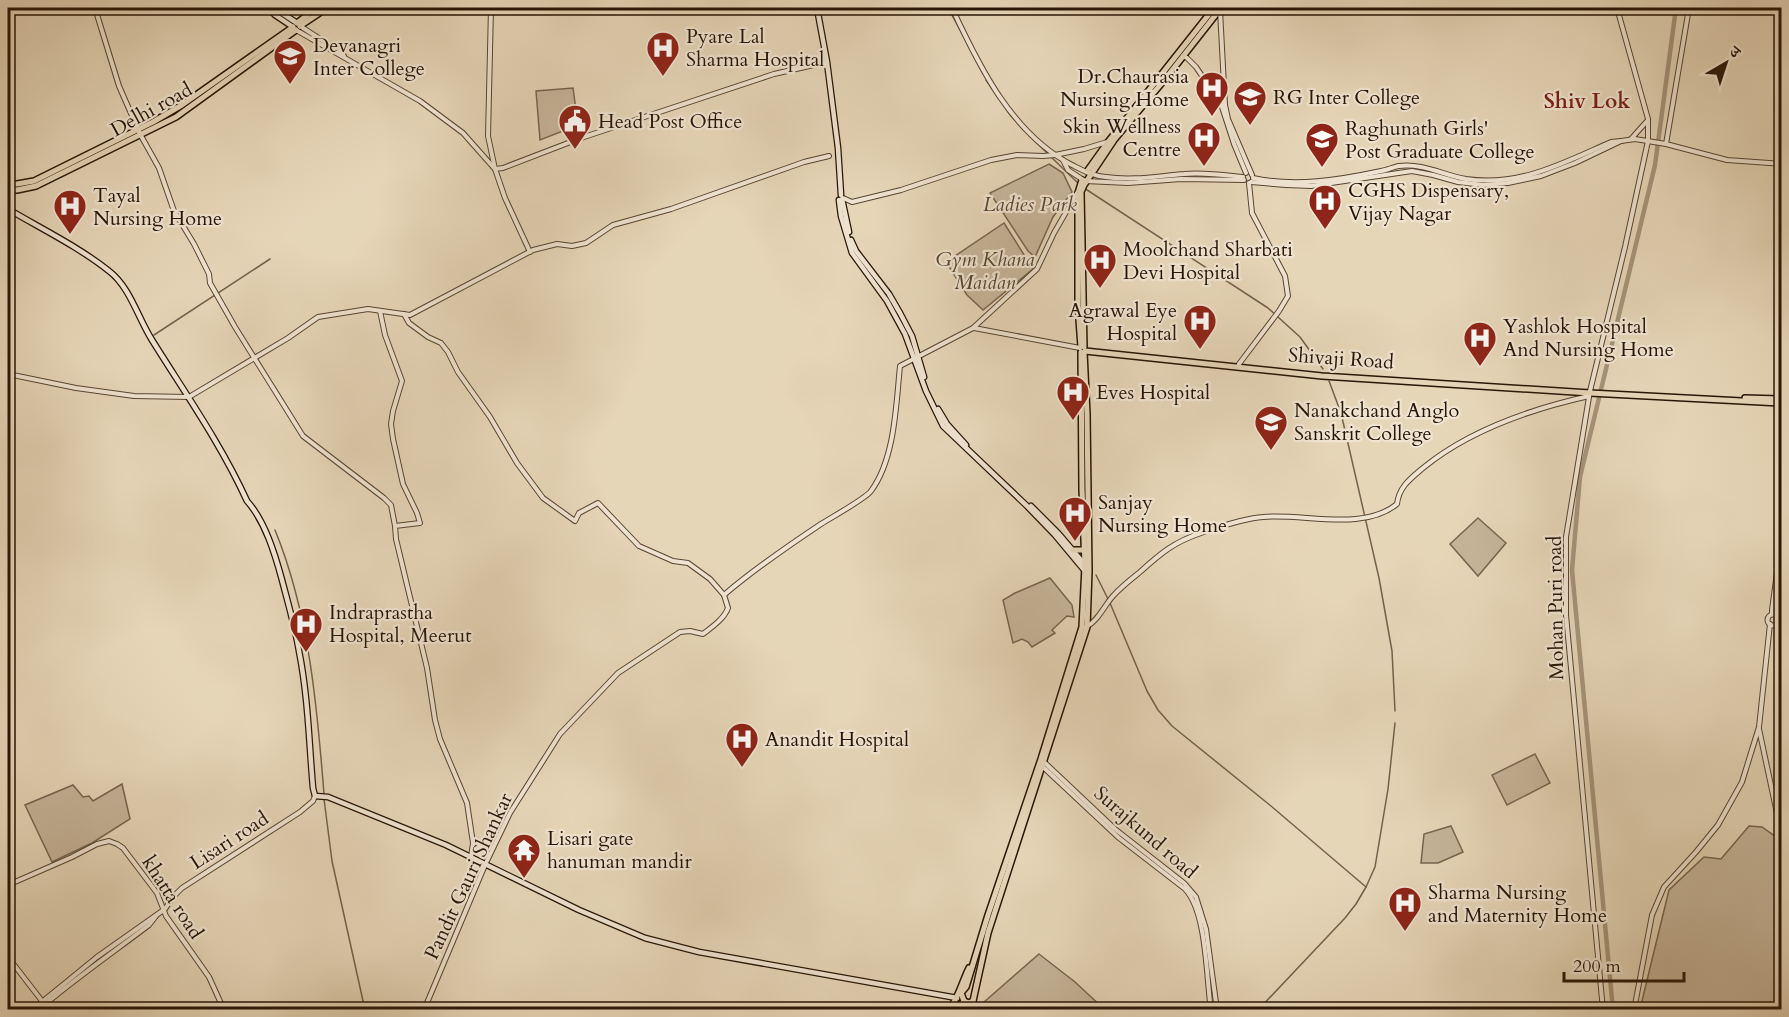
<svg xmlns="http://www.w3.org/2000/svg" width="1789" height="1017" font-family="Cardo,'Noto Serif Devanagari',serif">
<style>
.green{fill:#c6b59a;stroke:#766550;stroke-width:1.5}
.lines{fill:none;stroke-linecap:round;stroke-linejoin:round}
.stream{stroke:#73614c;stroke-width:1.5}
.canal{stroke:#a5947b;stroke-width:4.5}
.tertiary-casing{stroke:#574532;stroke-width:6}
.secondary-casing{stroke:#271506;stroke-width:7}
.primary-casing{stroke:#271506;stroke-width:8}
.tertiary{stroke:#efe4d1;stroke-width:4}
.secondary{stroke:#efe4d1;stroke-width:4.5}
.primary{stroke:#e6d6b8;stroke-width:5}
.labels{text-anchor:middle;stroke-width:4.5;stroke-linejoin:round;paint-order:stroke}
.poi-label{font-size:20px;fill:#271506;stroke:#efe4d1;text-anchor:start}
.street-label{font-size:20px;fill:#271506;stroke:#efe4d1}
.park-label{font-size:20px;font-style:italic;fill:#574532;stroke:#efe4d1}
.neighbourhood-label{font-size:21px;font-weight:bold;fill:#7a1f14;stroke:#efe4d1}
</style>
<rect width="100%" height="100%" fill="#e6d6b8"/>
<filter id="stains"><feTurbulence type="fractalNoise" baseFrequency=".00333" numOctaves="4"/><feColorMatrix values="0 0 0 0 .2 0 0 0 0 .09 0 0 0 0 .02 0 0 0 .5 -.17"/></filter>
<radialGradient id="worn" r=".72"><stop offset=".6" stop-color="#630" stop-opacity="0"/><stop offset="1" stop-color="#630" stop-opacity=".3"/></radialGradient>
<g class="green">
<path d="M573,88L578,125L540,140L536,91Z"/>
<path d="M1049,164L1063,173L1072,192L1053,217L1035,257L1028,251L990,193Z"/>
<path d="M1004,223L1033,269L983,310L967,295L946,262Z"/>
<path d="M1478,518L1506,543L1478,576L1450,544Z"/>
<path d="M1050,578L1072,605L1074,617L1067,616L1052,630L1055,633L1032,647L1028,642L1022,639L1013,643L1003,600L1015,593Z"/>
<path d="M1535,754L1550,783L1507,805L1492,775Z"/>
<path d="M122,784L130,819L92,843L52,862L25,805L73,785L83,797L89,796L93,801Z"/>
<path d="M1451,826L1463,852L1438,863H1421L1424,834Z"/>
<path d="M1749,826L1762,827L1776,837L1782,868L1781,1009H1640L1669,890L1704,857L1721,859Z"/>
<path d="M1039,954L1075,982L1104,1009H989L984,1002Z"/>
</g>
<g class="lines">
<g class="stream">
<path d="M948,8L969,46"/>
<path d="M986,80L1011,116L1025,131"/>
<path d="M1032,138L1048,154"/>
<path d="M1051,157L1078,183"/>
<path d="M1084,188L1268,308L1300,337L1323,369"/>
<path d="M154,335L270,259"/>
<path d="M1329,381L1341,413L1379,578L1392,651L1395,711"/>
<path d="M275,530C309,613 317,705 324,794"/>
<path d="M1096,575L1108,599"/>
<path d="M1110,603L1147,691L1158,710L1172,726L1271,806L1366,887"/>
<path d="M324,799L332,861L365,1010"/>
<path d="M1258,1010L1345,918L1356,904L1366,887L1375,867L1388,789L1395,723"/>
</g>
<path class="canal" d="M1613,1010L1572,570L1580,477L1655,165L1676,8"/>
<defs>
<g id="tertiary">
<path d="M95,8L119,86L140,134L159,168L174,211L194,244L209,274L210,283L235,327L303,436L384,498L391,505L395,526"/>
<path d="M491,8L488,136L495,169L505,198L530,252"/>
<path d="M952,8C979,66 1012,134 1072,165C1084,171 1093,176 1106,177C1132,181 1158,176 1184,174C1203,172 1224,175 1243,177"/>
<path d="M1220,10L1225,105L1228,119L1252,175"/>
<path d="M300,26L342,53L344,56"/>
<path d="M296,30L420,101L463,133L494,168"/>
<path d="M1183,56L1187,58L1196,67L1221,104L1234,144L1246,173"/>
<path d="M1631,139L1648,120"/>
<path d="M1666,144L1689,8"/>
<path d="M1063,160L1068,170L1085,181L1128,183L1181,179L1244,180"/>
<path d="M495,169L503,168L581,138L774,74L827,62"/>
<path d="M1253,178C1296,187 1339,180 1381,171C1387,170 1393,167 1399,166C1423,163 1443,175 1466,179C1520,187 1563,163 1611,142L1621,141"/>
<path d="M1251,182L1286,185L1311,186L1412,171L1433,175L1458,182L1483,185L1508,183L1541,176L1575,163L1621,141L1635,139L1666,144L1727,160L1782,164"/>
<path d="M843,198L852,202L901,190L991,160L1017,155L1043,156L1055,155L1084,149L1107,142"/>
<path d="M380,311L385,335L402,381L393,411L391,424L393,439L403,484L417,513L420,523L395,526L396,539L427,668L435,720L440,739L467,803L473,843L471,857"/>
<path d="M404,314L409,323L428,337L441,343L448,352L458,372L490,417L517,463L543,498L575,521L579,513L598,503L639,546L673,561L688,563L710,579L724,595"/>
<path d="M974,328L1080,348"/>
<path d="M1238,367L1239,364L1279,311L1288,296L1285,276L1252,213L1249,183"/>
<path d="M8,374L76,388L134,396L189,397L288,338L318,317L368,309L410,315L533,250L557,244L572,246L586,243L613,225L671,209L804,162L829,156"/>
<path d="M1772,614V610L1782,535"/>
<circle cx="1773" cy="620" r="5.5"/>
<path d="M1086,627C1098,621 1104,606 1113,596C1121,587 1130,580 1140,572C1161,553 1174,542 1201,533C1219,527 1244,518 1263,517C1304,513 1363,532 1397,504C1399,487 1410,479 1423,468C1469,430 1531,409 1589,396"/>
<path d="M1759,729L1782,837"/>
<path d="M1043,761L1115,829L1184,883L1196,897L1206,929L1217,1010"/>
<path d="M1042,766L1119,838L1185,889C1207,912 1206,977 1211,1010"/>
<path d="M8,885L72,857L97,844L109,841L117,844L123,848L157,893L166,916L209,977L224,1010"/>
<path d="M8,957L42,1001L46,1010"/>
<path d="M32,1010L97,957L165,909L173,897L182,888L300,812L313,801L315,796"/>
<path d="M38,1010C73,980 112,953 149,925L156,916"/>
<path d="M424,1010L485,865L510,813L560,734L618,673L680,632L690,631L703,634C712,627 724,619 728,608L724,595C754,569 788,546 821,524C832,517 865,499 871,491C895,459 896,405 900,366L973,328L1037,269L1054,233L1077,193"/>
<path d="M1603,1010L1566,615V537L1590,391L1625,247L1648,141V119L1617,8"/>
<path d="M1634,1010L1652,915L1664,887L1696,852L1718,825L1742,782L1759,727L1770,624"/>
</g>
<g id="secondary">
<path d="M268,8L275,15L293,27"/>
<path d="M274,8L297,23"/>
<path d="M817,8L827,62L838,148L841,195"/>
<path d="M842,199L849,232"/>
<path d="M839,200L841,216L852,253L887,301L905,334L926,391L943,426L1027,506L1055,535L1085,571"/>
<path d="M8,209C40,228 79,247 109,271C130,287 138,318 152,340C185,393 221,444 247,501C265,521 275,554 282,580C288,603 295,627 299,651C308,696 309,742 313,788L315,796L328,797L446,845L579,910L645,938L699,952L957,998"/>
<path d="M851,240L856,251L889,294L900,313L912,336L924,377"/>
<path d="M938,409L947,424L966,445"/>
<path d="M1031,506L1058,533L1086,566"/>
</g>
<g id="primary">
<path d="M297,23L317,8"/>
<path d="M300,26L327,8"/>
<path d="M1088,170L1108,142L1214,8"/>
<path d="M8,184H17L34,181L153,122L182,105L293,27"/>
<path d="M8,189L17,190L36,186L176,117L296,30"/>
<path d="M1081,347L1078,306V193L1082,180"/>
<path d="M1084,347L1081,192L1084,185L1114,140L1166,78L1221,8"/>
<path d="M1085,351L1322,376L1590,393L1782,403"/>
<path d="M1745,398L1782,399"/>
<path d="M1073,550H1084"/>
<path d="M973,1001L969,1003L964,1001L961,993L966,987L988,915L1041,759L1082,627L1085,566L1082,489L1081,352"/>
<path d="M949,1010C959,997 962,982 969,968"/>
<path d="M957,1010L964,1001"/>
<path d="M976,1010L973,1001L988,933L1087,627L1089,571L1087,414L1084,352"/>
</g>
</defs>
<use href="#tertiary" class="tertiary-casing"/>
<use href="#secondary" class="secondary-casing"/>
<use href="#primary" class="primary-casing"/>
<use href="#tertiary" class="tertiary"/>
<use href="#secondary" class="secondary"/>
<use href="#primary" class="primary"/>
</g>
<defs>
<symbol id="hospital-pin" viewBox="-11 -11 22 30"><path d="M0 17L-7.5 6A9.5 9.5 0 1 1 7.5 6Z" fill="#8f2418" stroke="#efe4d1"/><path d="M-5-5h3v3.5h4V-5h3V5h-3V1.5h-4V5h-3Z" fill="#fff"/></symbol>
<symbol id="university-pin" viewBox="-11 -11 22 30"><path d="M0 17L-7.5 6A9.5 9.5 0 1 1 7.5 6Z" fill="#8f2418" stroke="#efe4d1"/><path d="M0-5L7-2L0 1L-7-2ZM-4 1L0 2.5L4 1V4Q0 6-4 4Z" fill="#fff"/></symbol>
<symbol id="civic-pin" viewBox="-11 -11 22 30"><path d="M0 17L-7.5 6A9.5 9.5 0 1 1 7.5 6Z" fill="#8f2418" stroke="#efe4d1"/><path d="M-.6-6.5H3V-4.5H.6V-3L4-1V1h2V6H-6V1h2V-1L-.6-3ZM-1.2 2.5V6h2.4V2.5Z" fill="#fff"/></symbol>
<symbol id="temple-pin" viewBox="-11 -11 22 30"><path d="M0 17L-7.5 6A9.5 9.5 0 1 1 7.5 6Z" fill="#8f2418" stroke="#efe4d1"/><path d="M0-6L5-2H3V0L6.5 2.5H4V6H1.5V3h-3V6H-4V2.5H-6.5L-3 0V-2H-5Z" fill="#fff"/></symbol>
</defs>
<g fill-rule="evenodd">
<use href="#hospital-pin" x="644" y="29" width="38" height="52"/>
<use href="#university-pin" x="271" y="37" width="38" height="52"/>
<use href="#hospital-pin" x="1193" y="69" width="38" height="52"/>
<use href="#university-pin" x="1231" y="78" width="38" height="52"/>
<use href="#civic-pin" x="556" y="102" width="38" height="52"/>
<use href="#hospital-pin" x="1185" y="119" width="38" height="52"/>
<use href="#university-pin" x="1303" y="120" width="38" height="52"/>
<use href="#hospital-pin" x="1306" y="182" width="38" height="52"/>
<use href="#hospital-pin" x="51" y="187" width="38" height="52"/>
<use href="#hospital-pin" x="1081" y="241" width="38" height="52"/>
<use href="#hospital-pin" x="1181" y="302" width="38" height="52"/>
<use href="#hospital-pin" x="1461" y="319" width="38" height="52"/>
<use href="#hospital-pin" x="1054" y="373" width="38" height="52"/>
<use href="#university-pin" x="1252" y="403" width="38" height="52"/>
<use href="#hospital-pin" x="1056" y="494" width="38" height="52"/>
<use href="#hospital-pin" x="287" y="605" width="38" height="52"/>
<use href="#hospital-pin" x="723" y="720" width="38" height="52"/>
<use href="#temple-pin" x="505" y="831" width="38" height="52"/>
<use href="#hospital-pin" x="1386" y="884" width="38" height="52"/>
</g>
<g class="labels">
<g class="poi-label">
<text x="686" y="43">Pyare Lal<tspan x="686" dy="23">Sharma Hospital</tspan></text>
<text x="313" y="52">Devanagri<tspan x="313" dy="23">Inter College</tspan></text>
<text x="1189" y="83" text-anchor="end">Dr.Chaurasia<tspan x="1189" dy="23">Nursing Home</tspan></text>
<text x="1273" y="104">RG Inter College</text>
<text x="598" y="128">Head Post Office</text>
<text x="1181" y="133" text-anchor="end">Skin Wellness<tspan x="1181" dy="23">Centre</tspan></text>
<text x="1345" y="135">Raghunath Girls'<tspan x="1345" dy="23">Post Graduate College</tspan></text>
<text x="1348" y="197">CGHS Dispensary,<tspan x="1348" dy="23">Vijay Nagar</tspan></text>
<text x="93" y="202">Tayal<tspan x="93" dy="23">Nursing Home</tspan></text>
<text x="1123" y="256">Moolchand Sharbati<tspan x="1123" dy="23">Devi Hospital</tspan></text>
<text x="1177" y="317" text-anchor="end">Agrawal Eye<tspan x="1177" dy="23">Hospital</tspan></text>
<text x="1503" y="333">Yashlok Hospital<tspan x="1503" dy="23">And Nursing Home</tspan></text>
<text x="1096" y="399">Eves Hospital</text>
<text x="1294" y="417">Nanakchand Anglo<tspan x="1294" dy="23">Sanskrit College</tspan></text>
<text x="1098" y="509">Sanjay<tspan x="1098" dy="23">Nursing Home</tspan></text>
<text x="329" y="619">Indraprastha<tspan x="329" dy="23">Hospital, Meerut</tspan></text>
<text x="765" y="746">Anandit Hospital</text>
<text x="547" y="845">Lisari gate<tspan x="547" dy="23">hanuman mandir</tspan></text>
<text x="1428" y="899">Sharma Nursing<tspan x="1428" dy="23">and Maternity Home</tspan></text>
</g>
<g class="street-label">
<text transform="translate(151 109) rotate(-29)" y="7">Delhi road</text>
<text transform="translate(1341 358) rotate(4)" y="7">Shivaji Road</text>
<text transform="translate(1555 608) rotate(-91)" y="7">Mohan Puri road</text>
<text transform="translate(1146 832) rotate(41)" y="7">Surajkund road</text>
<text transform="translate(229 840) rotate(-33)" y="7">Lisari road</text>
<text transform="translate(468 876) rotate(-65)" y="7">Pandit Gauri Shankar</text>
<text transform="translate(173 897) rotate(57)" y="7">khatta road</text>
</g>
<g class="park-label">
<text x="1030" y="211">Ladies Park</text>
<text x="985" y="266">Gym Khana<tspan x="985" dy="23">Maidan</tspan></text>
</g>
<g class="neighbourhood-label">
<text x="1587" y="108">Shiv Lok</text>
</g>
</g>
<rect width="1789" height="1017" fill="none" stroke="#e6d6b8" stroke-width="30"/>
<rect x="9" y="9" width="1771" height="999" fill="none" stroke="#271506" stroke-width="3"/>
<rect x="15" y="15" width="1759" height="987" fill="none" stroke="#271506" stroke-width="1.5"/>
<g transform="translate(1726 63) rotate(39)" stroke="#efe4d1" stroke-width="4.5" paint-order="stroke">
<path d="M0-4.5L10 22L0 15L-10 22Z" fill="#271506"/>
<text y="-9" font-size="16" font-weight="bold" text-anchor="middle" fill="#271506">उ</text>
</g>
<path d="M1564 972v9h120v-9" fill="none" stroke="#271506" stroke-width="3"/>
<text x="1573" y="972" font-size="18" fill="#271506" stroke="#efe4d1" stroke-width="4.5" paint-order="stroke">200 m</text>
<rect width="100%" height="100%" filter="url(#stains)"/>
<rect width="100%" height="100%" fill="url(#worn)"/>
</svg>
